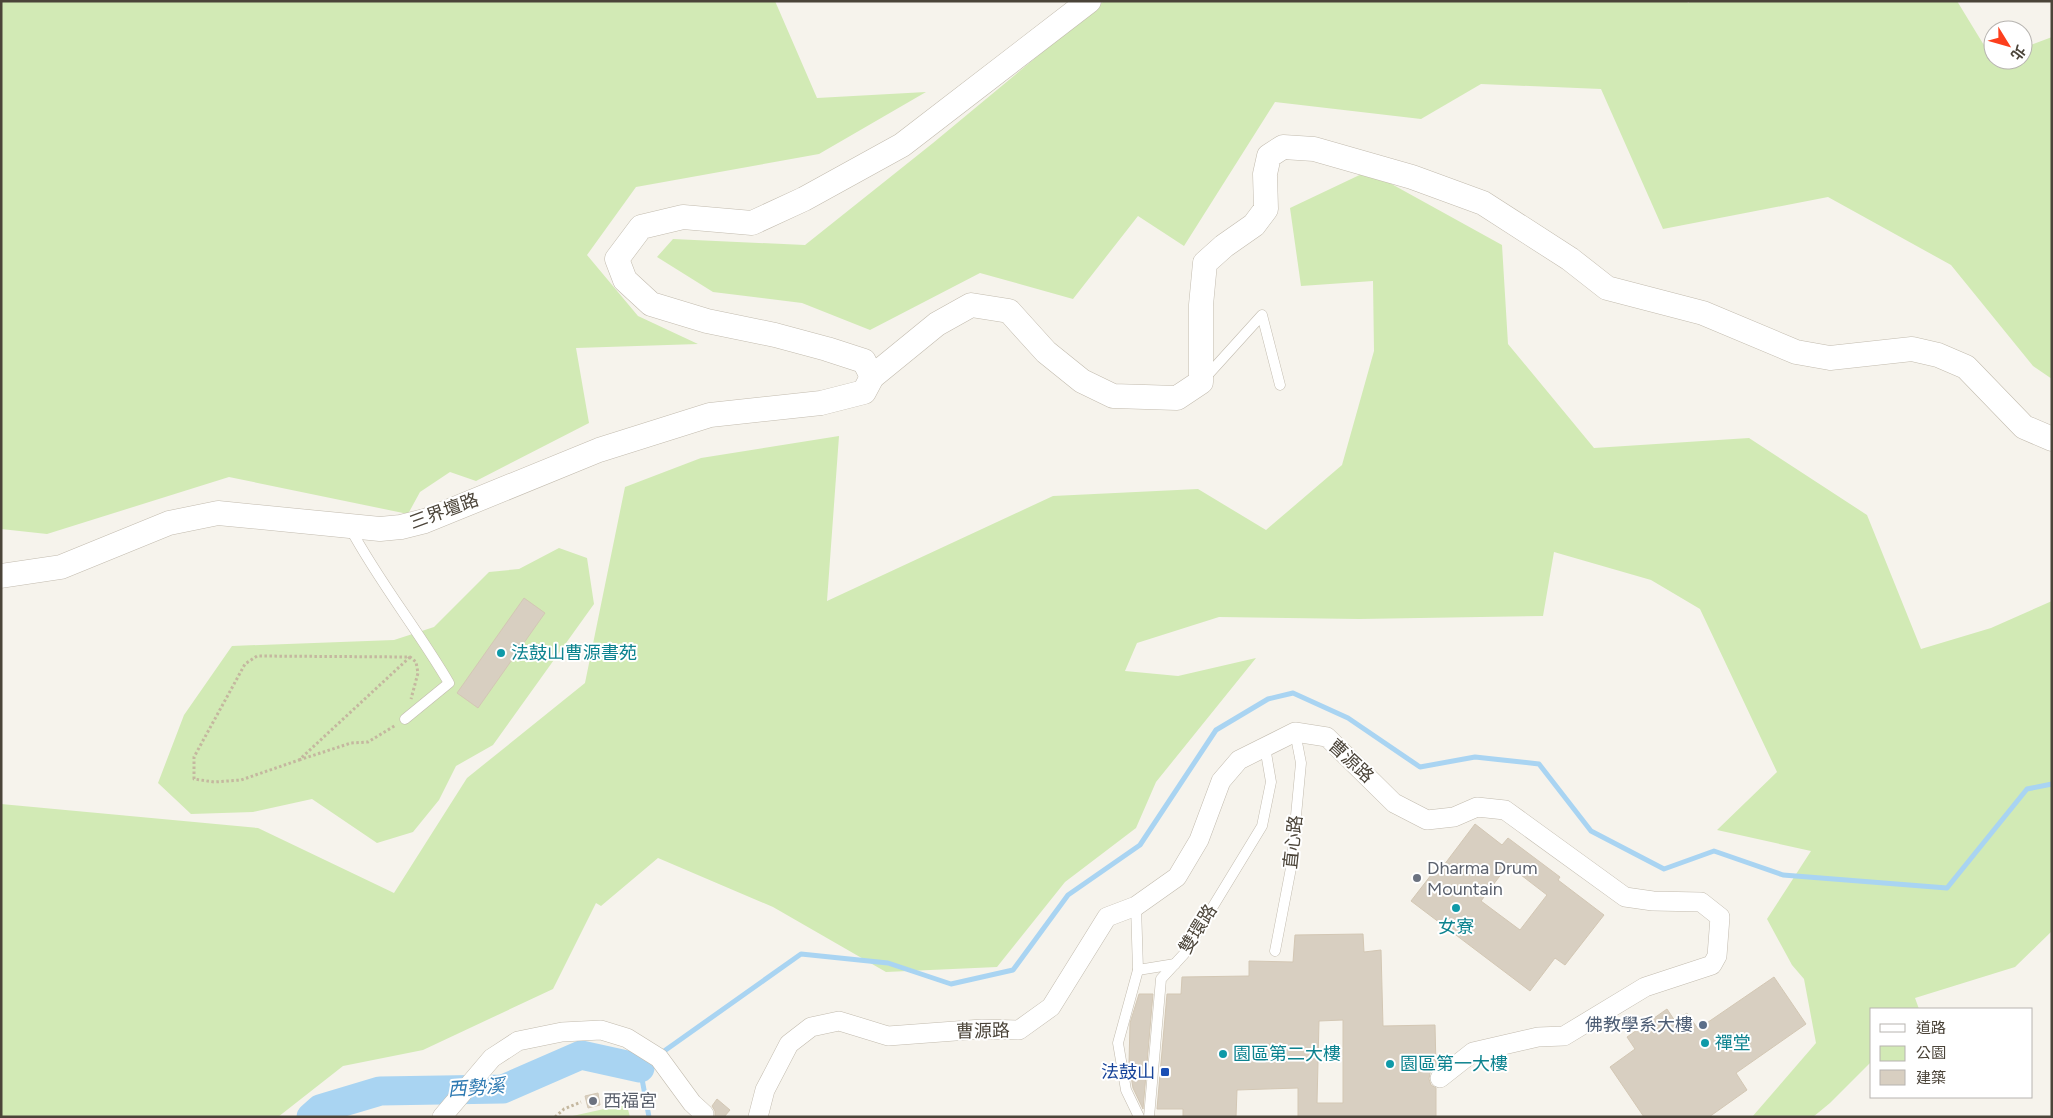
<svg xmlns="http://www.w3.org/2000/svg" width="2053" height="1118" font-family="Figtree,'Noto Sans TC',sans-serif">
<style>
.green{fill:#d2eab5}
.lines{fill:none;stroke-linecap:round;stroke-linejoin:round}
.stream{stroke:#a9d4f2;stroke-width:5}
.river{stroke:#a9d4f2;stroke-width:29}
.building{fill:#d8cfc1;stroke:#d3c7b4;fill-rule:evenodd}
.service-casing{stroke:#c2bbae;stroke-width:11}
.minor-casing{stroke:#c2bbae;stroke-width:20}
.tertiary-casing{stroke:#c2bbae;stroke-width:25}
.path{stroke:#c4b79f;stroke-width:3;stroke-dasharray:2.5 2.5;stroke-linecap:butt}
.service{stroke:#fff;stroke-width:10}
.minor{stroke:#fff;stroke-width:19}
.tertiary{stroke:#fff;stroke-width:24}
.culture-dot{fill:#0f9aa8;stroke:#fff;stroke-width:2}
.worship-dot{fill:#6b7280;stroke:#fff;stroke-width:2}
.service-dot{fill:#5c6f8a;stroke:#fff;stroke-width:2}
.transit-dot{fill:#1a4fb4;stroke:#fff;stroke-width:2}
.labels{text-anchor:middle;stroke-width:4;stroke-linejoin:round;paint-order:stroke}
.street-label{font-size:18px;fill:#4b4439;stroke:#fff}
.culture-label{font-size:18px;fill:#0d838f;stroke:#fff;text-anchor:start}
.worship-label{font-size:18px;fill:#5b616d;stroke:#fff;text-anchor:start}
.service-label{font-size:18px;fill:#4e5e75;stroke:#fff;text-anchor:end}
.transit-label{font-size:18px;fill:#164399;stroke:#fff;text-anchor:end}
.water-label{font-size:19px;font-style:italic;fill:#2e7ab2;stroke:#fff}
</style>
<rect width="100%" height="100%" fill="#f6f3ec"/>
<g class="green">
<path d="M1,1H775L817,98L926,92L819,154L636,187L587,255L638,316L698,344L576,348L589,423L476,481L450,472L420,492L408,514L229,477L47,534L1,529Z"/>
<path d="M1104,1H1687L1688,3L1691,1H1957L1993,60H2023V48L2052,37V379L2033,366L1951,265L1828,197L1663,229L1601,89L1481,84L1421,119L1275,102L1184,246L1138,216L1073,299L980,273L870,330L802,303L713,292L657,257L673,239L805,245L933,143Z"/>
<path d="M1368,171L1502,245L1508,344L1594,448L1749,438L1867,515L1921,649L1991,628L2052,601V931L2015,967L1915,998L1919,1009H1872V1061L1830,1103L1813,1117H1752L1816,1043L1804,979L1792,965L1767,919L1811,851L1717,830L1777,772L1700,609L1651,580L1554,552L1543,616L1359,619L1219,617L1137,643L1125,671L1178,676L1256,658L1156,782L1136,828L1065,882L997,967L886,972L773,907L658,858L601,906L596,903L553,989L423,1050L343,1066L278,1117H1V804L258,828L394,893L467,778L585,683L625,487L701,458L839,436L827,601L1053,496L1198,489L1266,530L1342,465L1374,351L1373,281L1301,286L1290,208Z"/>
<path d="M559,548L587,558L594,604L493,745L456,766L439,800L413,832L377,843L312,799L253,812L191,814L158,783L184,715L232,646L394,640L434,627L489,572L519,569Z"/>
<path d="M626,1102L630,1117H568L622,1105Z"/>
</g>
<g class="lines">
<g class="stream">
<path d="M660,1054L801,954L888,963L951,984L1013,970L1068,895L1140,845L1216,730L1268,699L1293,693L1348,718L1420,767L1475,757L1539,764L1591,831L1664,869L1714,851L1783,875L1947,888L2027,789L2052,784"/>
<path d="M649,1117L640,1068L653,1059"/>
</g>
<path class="river" d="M311,1117L320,1109L380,1091L503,1089L581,1055L640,1068"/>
</g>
<g class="building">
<path d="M524,598L545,613L478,708L457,693Z"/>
<path d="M1475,824L1502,845L1508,838L1560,877L1558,880L1604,915L1565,965L1555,958L1530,991L1411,901L1438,866L1441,869ZM1508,865L1547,895L1520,930L1481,901Z"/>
<path d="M1363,934L1364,952L1381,950L1383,1026L1435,1025L1436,1067L1430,1073L1429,1079L1431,1085L1436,1088V1117H1298V1088L1237,1090L1236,1117H1183V1109H1157L1167,994H1181L1182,977L1249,976V961L1293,962L1295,935ZM1343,1020V1103H1317L1319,1021Z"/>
<path d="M1774,977L1806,1024L1736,1073L1747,1090L1709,1117H1644L1610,1067L1635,1049L1627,1037L1667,1009L1675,1021L1687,1013L1698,1029Z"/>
<path d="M1139,994H1153L1143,1109L1133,1088L1129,1064L1130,1023Z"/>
<path d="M598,1093L600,1105L588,1108L585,1096Z"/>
<path d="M717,1099L730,1110L724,1117H715V1111L712,1106Z"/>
</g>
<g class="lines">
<defs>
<g id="service">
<path d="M1205,378L1262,315L1280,385"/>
<path d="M350,528C379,582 418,630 449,683L405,719"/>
<path d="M1136,906L1138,970L1118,1043L1126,1090L1139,1117"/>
<path d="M1275,951L1291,868L1301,763L1295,732"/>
<path d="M1138,970L1175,964"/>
<path d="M1149,1117L1161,979L1184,954L1262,826L1271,782L1265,747"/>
</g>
<g id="minor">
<path d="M442,1117L492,1058L518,1041L562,1032L601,1030L627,1038L659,1058L692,1103L704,1114"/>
<path d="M758,1117L765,1090L789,1044L811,1027L839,1021L888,1036L982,1029L1019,1030L1051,1007L1107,917L1136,906L1177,877L1199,840L1221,781L1239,760L1295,732L1327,737L1394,803L1427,820L1454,817L1477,807L1505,810L1625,897L1653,901L1701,902L1720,917L1717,956L1712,965L1645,987L1564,1036L1538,1037L1473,1052L1440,1078"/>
</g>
<g id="tertiary">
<path d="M872,377L864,361L827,349L775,335L707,321L651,304L625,280L617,259L641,227L683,217L752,223L804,199L902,145L1089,1"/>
<path d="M1,576L61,567L169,523L218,513L380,529L401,527L425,521L599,450L710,415L821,403L864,392L872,377L937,324L971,305L1009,311L1046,352L1082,381L1113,396L1177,398L1201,382V305L1205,263L1224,246L1254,225L1266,209L1265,174L1269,156L1283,147L1314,149L1412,177L1483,203L1570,259L1607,288L1703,313L1796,352L1830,358L1912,349L1938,355L1966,367L2024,427L2052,439"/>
</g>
</defs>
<use href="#service" class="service-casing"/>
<use href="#minor" class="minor-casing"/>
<use href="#tertiary" class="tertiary-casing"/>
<g class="path">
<path d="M410,657L299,760L241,780L214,782L194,779V757L245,664L257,656L410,657L416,662L418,673L411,699"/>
<path d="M299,760L351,743L368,742L396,725"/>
<path d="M555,1117L564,1109L581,1102"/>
</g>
<use href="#service" class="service"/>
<use href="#minor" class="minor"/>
<use href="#tertiary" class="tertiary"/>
</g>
<g class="culture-dot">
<circle cx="501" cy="653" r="5"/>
<circle cx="1456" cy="908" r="5"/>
<circle cx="1705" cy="1043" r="5"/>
<circle cx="1223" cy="1054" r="5"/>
<circle cx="1390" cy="1064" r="5"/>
</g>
<g class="worship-dot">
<circle cx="1417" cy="878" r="5"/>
<circle cx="593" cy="1101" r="5"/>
</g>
<circle class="service-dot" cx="1703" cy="1025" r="5"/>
<rect class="transit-dot" x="1160" y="1067" width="10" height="10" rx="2.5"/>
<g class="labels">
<g class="street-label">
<text transform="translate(444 511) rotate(-20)" y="6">三界壇路</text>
<text transform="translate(1351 761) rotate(43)" y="6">曹源路</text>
<text transform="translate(1293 842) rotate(-84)" y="6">直心路</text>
<text transform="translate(1198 929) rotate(-58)" y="6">雙環路</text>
<text transform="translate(983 1031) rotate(-1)" y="6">曹源路</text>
</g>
<g class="culture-label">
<text x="511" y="659">法鼓山曹源書苑</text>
<text x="1456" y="933" text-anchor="middle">女寮</text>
<text x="1715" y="1049">禪堂</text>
<text x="1233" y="1060">園區第二大樓</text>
<text x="1400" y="1070">園區第一大樓</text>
</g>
<g class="worship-label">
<text x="1427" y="874">Dharma Drum<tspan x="1427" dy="21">Mountain</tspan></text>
<text x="603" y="1107">西福宮</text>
</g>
<g class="service-label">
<text x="1693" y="1031">佛教學系大樓</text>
</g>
<g class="transit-label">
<text x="1155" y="1078">法鼓山</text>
</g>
<g class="water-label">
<text transform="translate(476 1087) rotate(-4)" y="7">西勢溪</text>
</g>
</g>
<rect width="2053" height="1118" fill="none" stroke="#4b4439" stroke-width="5"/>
<rect x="1870" y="1008" width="162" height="90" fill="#ffffff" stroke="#b7b4b0"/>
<rect x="1880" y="1024" width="25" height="8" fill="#ffffff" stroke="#b7b4b0"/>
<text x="1916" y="1033" font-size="15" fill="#4b4439">道路</text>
<rect x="1880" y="1046" width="25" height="15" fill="#d2eab5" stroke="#b7b4b0"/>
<text x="1916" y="1058" font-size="15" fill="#4b4439">公園</text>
<rect x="1880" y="1070" width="25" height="15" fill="#d8cfc1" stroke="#b7b4b0"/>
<text x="1916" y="1083" font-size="15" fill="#4b4439">建築</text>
<g transform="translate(2008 45) rotate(127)"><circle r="24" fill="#ffffff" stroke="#b7b4b0"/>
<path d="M0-4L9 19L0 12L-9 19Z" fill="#fc3f1d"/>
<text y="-8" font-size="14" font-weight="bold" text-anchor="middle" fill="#4b4439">北</text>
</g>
</svg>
